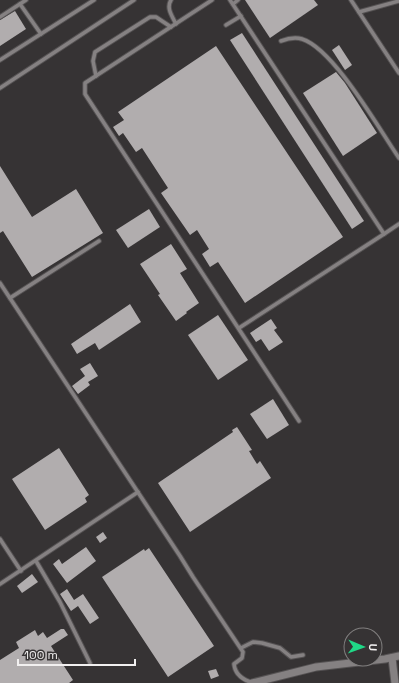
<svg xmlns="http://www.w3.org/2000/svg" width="399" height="683" font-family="'Space Grotesk',sans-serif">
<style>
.building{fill:#b1adae}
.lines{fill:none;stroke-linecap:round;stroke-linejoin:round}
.service-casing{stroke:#555253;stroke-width:5.5}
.minor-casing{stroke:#555253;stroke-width:9}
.service{stroke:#858182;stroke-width:3.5}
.minor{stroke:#858182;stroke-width:7}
</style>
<rect width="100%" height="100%" fill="#363334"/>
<g class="building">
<path d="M245,0H314L318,5L270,38Z"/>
<path d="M15,11L26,29L0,46V20Z"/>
<path d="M242,33L364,221L352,229L230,40Z"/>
<path d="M339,45L352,65L345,70L332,50Z"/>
<path d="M216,46L343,237L245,303L218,262L210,267L202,254L209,249L197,230L190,235L161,193L168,188L142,148L136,152L123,133L119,136L113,127L124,120L118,112Z"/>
<path d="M336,72L345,83L377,133L343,156L303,93Z"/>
<path d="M0,166L32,217L76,189L103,233L32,277L3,231L0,233Z"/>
<path d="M149,209L160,227L128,248L116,230Z"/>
<path d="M171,244L187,269L180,273L199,303L186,312L187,313L176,321L158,295L160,294L140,264Z"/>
<path d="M130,304L141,322L99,350L95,343L77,354L71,344Z"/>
<path d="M218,315L248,360L218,380L188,335Z"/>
<path d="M271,319L277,328L274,330L283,342L269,351L261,339L256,342L250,333Z"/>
<path d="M90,363L98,376L88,382L90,385L78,394L72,386L85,376L80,369Z"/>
<path d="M273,399L289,425L267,439L250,414Z"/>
<path d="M237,427L252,450L249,451L257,464L260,461L271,478L190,532L158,483L233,432L232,430Z"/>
<path d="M59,448L89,495L85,498L87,502L45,530L12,479Z"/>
<path d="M103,532L107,538L100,543L96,537Z"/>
<path d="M86,547L96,561L67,583L53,564L59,559L62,564Z"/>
<path d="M149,548L214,646L168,677L102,577L144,549L145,551Z"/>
<path d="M32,574L38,582L22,593L17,586Z"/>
<path d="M67,589L74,600L83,594L99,618L90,624L78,606L71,611L60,594Z"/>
<path d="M61,629H64L68,635L51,646L73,680L69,683H0V660L19,648L16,642L35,630L38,636L43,632L47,638Z"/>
<path d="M216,669L219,676L211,679L208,671Z"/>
</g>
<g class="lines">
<defs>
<g id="service">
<path d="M171,0C166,8 172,16 176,24"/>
<path d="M212,0L85,83V94L299,421"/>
<path d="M230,0L384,234L399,224"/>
<path d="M351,0L399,73"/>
<path d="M20,4L41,34"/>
<path d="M233,4L238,0"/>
<path d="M359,12L399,1"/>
<path d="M0,17L26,0"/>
<path d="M226,25L241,16"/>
<path d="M281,41C289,38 295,37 302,39C334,49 379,129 399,158"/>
<path d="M0,60L94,0"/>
<path d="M96,76L93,61L95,52L150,17H156L171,27"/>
<path d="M0,88L134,0"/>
<path d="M0,283L180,556L193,577L243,652L242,658L234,664C235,675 243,680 253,683"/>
<path d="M10,298L99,241"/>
<path d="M239,328L384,234"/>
<path d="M0,539L21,571"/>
<path d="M36,561L60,602L90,663"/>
<path d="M0,584L138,492"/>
<path d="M241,648L253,642L262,643L280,648L291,657L303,655"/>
</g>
<g id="minor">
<path d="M392,658L395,683"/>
<path d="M252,683L316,667L385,659L399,656"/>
</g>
</defs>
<use href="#service" class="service-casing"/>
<use href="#minor" class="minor-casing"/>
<use href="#service" class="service"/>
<use href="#minor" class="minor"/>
</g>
<g transform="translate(363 647) rotate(92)"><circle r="19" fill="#363334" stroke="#817f7f"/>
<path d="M0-3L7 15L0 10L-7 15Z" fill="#20d887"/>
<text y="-6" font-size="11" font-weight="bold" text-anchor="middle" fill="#f2f0f0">U</text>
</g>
<path d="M18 659v6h117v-6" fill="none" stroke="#f2f0f0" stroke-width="2"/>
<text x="24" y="659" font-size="12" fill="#f2f0f0" stroke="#363334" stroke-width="3" paint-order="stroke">100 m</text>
</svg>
